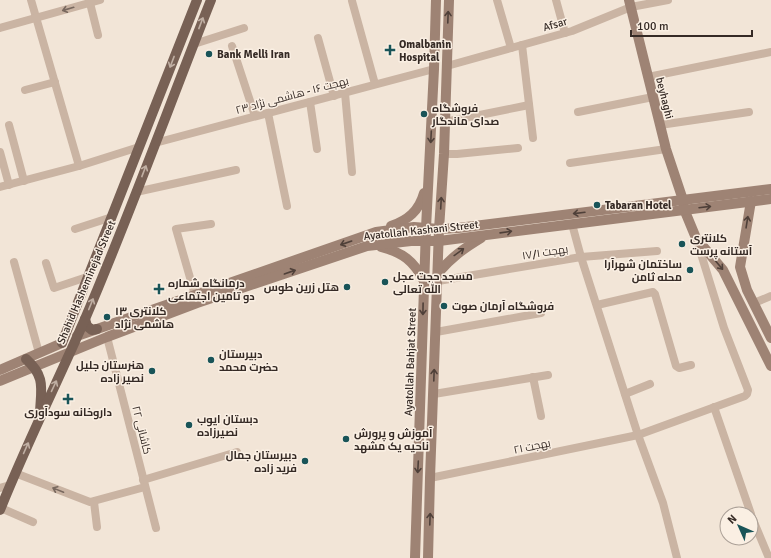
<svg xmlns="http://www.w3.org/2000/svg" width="771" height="558" font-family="Signika,Cairo,sans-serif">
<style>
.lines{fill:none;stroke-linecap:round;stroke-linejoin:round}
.street{stroke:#cab4a3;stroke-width:8}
.secondary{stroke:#9e8374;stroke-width:10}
.primary{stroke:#786155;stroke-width:10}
.oneway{stroke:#78685e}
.oneway2{stroke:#4f4039}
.oneway3{stroke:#c0afa3}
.poi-dot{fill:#195458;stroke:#faefe3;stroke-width:1.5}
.labels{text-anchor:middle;stroke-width:3;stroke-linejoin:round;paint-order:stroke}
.street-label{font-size:11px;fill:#352a25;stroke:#faefe3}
.poi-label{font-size:11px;font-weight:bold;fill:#352a25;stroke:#faefe3;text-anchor:start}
</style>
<rect width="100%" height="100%" fill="#f2e5d7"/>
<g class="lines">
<g class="street">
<path d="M31,0L79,166"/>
<path d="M497,0L511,48"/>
<path d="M556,0L565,33"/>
<path d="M352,1L375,84"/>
<path d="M90,3L98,35"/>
<path d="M0,28L100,0"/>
<path d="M318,38L334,96"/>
<path d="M194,44L244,28"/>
<path d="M522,45L533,138"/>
<path d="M232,46L255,116"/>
<path d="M447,66L572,31L631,7L668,0"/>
<path d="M648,77L771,52"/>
<path d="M25,90L55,82"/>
<path d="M345,93L352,172"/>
<path d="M310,102L317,149"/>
<path d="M578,112L653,97"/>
<path d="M268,113L287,206"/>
<path d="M445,122L529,105"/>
<path d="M9,125L24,181"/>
<path d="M660,125L749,112"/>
<path d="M155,143L434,69"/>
<path d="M0,152L9,185"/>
<path d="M444,154H457L518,148"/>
<path d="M570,163L666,149"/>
<path d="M0,187L79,166L139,147"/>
<path d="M136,192L236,170"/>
<path d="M572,224L581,257L638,435L663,503L677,558"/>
<path d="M75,229L112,217"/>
<path d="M14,262L39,353"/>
<path d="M46,263L54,288L90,276"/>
<path d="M438,281L581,257L657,251"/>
<path d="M195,295L176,229L211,224"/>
<path d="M754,303L771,296"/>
<path d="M597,305L653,292L655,294L676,366L679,368L691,365"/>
<path d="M436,332L541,313"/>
<path d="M107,337L156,528"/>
<path d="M533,377L541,416"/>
<path d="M434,394L548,375"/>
<path d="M625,394L650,384"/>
<path d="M714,407L751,514"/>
<path d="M15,473L90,502L145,487"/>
<path d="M430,478L638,435L745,396L747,394L748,390L724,328L697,241"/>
<path d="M143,480L237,452"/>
<path d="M0,488L10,485"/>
<path d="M94,502L97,527"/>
<path d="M1,508L33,522"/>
<path d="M751,515L769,558"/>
</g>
<g class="secondary">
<path d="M629,0L666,149L683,200L684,209L696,238L723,270L771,366"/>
<path d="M751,201L740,267L747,290L771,338"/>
<path d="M391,226C408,220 419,211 424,193"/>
<path d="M381,247C402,252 414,261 424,281"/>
<path d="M438,273C452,257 463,249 481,238"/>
<path d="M77,336L376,232L414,227L439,229L458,228L771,189"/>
<path d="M0,370L62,343"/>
<path d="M0,381L107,337L197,303L367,246L411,241H439L771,199"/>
<path d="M415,558L426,228L434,69L436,0"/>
<path d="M428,558L430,478L439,229L444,154L449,0"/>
</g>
<g class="primary">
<path d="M85,319L87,326L92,330L97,329"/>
<path d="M62,343L197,0"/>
<path d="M26,359C46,377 41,388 40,413"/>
<path d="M0,510C26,445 57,383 85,319C130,214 169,106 211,0"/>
</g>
</g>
<defs><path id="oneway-shaft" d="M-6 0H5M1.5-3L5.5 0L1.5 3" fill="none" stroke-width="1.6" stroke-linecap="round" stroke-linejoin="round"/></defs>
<g class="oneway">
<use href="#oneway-shaft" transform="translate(68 9) rotate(164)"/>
<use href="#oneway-shaft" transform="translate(58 490) rotate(-158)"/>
</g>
<g class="oneway2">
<use href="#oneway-shaft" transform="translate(448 17) rotate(-88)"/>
<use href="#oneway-shaft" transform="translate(431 137) rotate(93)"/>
<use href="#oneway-shaft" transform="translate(441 203) rotate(-87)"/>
<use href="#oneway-shaft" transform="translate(705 207) rotate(-7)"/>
<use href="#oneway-shaft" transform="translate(579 213) rotate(173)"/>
<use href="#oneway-shaft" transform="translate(747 222) rotate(-81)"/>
<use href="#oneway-shaft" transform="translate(506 232) rotate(-8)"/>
<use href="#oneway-shaft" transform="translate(346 243) rotate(161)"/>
<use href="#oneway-shaft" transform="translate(459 252) rotate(-36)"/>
<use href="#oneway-shaft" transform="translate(719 265) rotate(50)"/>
<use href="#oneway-shaft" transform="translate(290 272) rotate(-19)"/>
<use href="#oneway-shaft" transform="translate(423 309) rotate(91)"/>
<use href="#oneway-shaft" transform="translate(434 375) rotate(-88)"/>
<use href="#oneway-shaft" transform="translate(418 467) rotate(93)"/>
<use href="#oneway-shaft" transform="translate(430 519) rotate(-88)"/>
</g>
<g class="oneway3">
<use href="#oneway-shaft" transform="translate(201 23) rotate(-69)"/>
<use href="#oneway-shaft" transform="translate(172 62) rotate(111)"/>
<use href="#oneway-shaft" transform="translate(144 171) rotate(-69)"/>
<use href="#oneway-shaft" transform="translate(91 304) rotate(-68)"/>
<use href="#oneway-shaft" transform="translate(54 386) rotate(-65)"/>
<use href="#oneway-shaft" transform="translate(26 448) rotate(-66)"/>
</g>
<g class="poi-dot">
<path d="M388 44h4v4h4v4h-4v4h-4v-4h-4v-4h4z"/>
<circle cx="209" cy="54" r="4"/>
<circle cx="424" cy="114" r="4"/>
<circle cx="597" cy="205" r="4"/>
<circle cx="682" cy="244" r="4"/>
<circle cx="690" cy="270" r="4"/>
<circle cx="385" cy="282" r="4"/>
<circle cx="347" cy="287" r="4"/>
<path d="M157 283h4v4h4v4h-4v4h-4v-4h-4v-4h4z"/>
<circle cx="444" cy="306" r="4"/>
<circle cx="107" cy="317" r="4"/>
<circle cx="211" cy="360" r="4"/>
<circle cx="152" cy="371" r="4"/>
<path d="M66 393h4v4h4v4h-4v4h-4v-4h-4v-4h4z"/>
<circle cx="189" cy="425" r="4"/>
<circle cx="346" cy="439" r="4"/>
<circle cx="305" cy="461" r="4"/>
</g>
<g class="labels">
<g class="street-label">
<text transform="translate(555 24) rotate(-16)" y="4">Afsar</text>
<text transform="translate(292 95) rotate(-15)" y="4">بهجت ۱۶ - هاشمی نژاد ۲۳</text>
<text transform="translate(665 98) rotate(76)" y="4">beyhaghi</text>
<text transform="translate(421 230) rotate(-6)" y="4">Ayatollah Kashani Street</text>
<text transform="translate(545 252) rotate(-9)" y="4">بهجت ۱۷/۱</text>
<text transform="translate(86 282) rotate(-67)" y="4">Shahid Hasheminejad Street</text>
<text transform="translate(410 362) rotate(-88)" y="4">Ayatollah Bahjat Street</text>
<text transform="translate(142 430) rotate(76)" y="4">کاشانی ۲۲</text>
<text transform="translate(532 446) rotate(-12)" y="4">بهجت ۲۱</text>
</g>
<g class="poi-label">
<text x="399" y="48">Omalbanin<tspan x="399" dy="13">Hospital</tspan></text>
<text x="217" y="58">Bank Melli Iran</text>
<text x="432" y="112">فروشگاه<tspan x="432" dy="13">صدای ماندگار</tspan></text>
<text x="605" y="209">Tabaran Hotel</text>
<text x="690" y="242">کلانتری<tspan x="690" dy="13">آستانه پرست</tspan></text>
<text x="682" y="268" text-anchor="end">ساختمان شهرآرا<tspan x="682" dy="13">محله ثامن</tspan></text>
<text x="393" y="280">مسجد حجت عجل<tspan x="393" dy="13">الله تعالی</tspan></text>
<text x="168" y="287">درمانگاه شماره<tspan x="168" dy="13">دو تامین اجتماعی</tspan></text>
<text x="339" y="291" text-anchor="end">هتل زرین طوس</text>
<text x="452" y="310">فروشگاه آرمان صوت</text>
<text x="115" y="315">کلانتری ۱۳<tspan x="115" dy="13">هاشمی نژاد</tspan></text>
<text x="219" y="358">دبیرستان<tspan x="219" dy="13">حضرت محمد</tspan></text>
<text x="144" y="369" text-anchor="end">هنرستان جلیل<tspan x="144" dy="13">نصیر زاده</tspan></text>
<text x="68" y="416" text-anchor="middle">داروخانه سودآوری</text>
<text x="197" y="423">دبستان ایوب<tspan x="197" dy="13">نصیرزاده</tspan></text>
<text x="354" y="437">آموزش و پرورش<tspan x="354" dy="13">ناحیه یک مشهد</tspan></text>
<text x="297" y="459" text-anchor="end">دبیرستان جمال<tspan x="297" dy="13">فرید زاده</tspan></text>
</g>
</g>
<g transform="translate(739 526) rotate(315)"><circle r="19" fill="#faefe3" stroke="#aba097"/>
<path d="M0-3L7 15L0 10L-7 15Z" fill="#195458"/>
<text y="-6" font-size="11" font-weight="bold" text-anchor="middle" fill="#352a25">N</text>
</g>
<path d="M631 30v6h121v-6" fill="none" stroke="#352a25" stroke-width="2"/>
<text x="637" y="30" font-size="12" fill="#352a25" stroke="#faefe3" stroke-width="3" paint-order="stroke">100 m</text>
</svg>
